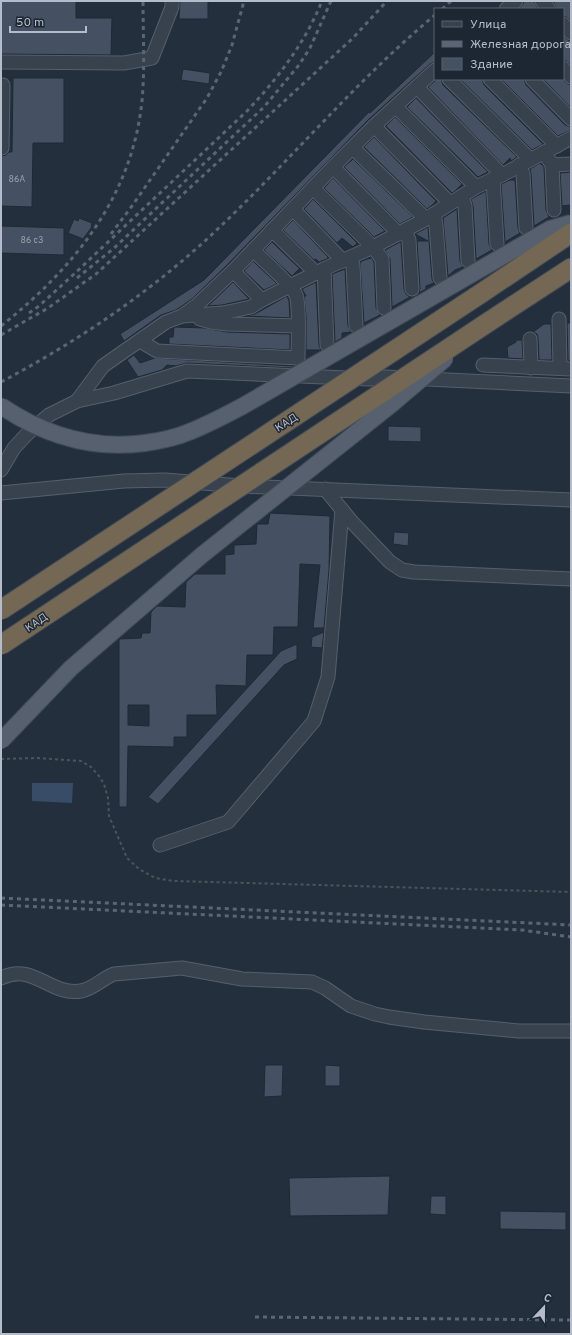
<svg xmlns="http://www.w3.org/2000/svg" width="572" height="1335" font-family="Overpass,sans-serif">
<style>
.water{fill:#394c67}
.building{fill:#455162;stroke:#1f2835;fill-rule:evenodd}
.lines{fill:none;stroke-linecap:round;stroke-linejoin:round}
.minor-casing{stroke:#565f6c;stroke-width:15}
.highway-casing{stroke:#434c59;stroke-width:21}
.path{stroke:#44595c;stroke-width:2;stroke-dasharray:3 3;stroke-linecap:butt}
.minor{stroke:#38414e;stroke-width:13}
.highway{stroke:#746855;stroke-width:19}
.rail{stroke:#5a6575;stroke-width:3;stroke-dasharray:4 4;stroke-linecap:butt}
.major-bridge-casing{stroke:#414a57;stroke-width:18;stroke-linecap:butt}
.highway-bridge-casing{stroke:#434c59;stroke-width:21;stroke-linecap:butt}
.major-bridge{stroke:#56606e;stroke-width:16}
.highway-bridge{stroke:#746855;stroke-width:19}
.labels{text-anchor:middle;stroke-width:3;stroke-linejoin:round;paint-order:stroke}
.number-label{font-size:9px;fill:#98a1af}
.street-label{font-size:11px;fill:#b4bcc9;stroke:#1d2633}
</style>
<rect width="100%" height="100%" fill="#242f3e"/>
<path class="water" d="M32,783H73L72,803L32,801Z"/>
<g class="building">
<path d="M1,1H76V18H112L111,55L1,54Z"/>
<path d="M180,1H208V19H179Z"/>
<path d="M524,1H534L538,9H519L523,4Z"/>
<path d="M553,1H571V21L566,17L563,16V9H557Z"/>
<path d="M563,36L568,40L571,41V65L566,61L563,60Z"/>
<path d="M435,52V62L430,64L368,120L227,265L192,299L176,310L161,315L124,341L120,334L204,280L369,112L370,113Z"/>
<path d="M183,69L210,73L209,84L181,80Z"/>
<path d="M13,78H64V143H33L32,207L1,206V156L6,155L9,152H12Z"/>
<path d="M437,79H441L443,85L517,157L511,161L510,158L503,165L428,87Z"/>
<path d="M460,79H482L484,85L543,144L532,150Z"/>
<path d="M501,79H524L526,85L565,125L571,127V130L558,136Z"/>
<path d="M543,79H562L568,84L571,85V108Z"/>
<path d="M416,98L488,172L478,177L407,107Z"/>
<path d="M395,117L462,184L454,192L452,193L386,126Z"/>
<path d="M374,137L436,201L431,206L427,209L364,147Z"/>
<path d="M353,159L413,217L400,224L344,167Z"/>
<path d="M540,163L544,167L546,210L549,217L534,226L531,174L530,169Z"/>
<path d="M571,172V205L562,206L560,173Z"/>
<path d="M333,178L385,231L374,237L324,188Z"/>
<path d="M510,180H515L518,228L520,233L505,242L501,184Z"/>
<path d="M486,191L489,244L492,250L476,259L473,206L471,199Z"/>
<path d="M313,199L357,243L353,247L342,238L337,243L304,209Z"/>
<path d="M457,209L460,261L463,267L455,270L448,276L443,218Z"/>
<path d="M79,218L92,223L91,228L83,239L68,233L74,219L78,221Z"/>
<path d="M293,220L328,257L327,259L319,262L316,259L314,260L283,230Z"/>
<path d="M1,226L64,228V255L1,253Z"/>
<path d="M428,227L432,279L434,283L426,286V289L419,293L420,289L417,241H428L415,234Z"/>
<path d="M272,242L302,271L300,272V268L292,276L264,250Z"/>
<path d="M400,242H401L404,289L406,294L410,297L392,307L390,259L385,250Z"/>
<path d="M372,258L374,262L376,308L380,315L364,323L360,262L367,259Z"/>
<path d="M253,261L271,278L277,284L264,290L244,271Z"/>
<path d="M345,269L348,326L351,332L342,333V338L335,342L332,274Z"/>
<path d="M233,282L249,299L222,305L208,306Z"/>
<path d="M316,282L319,345L321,350H306V316L304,296H306L302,289Z"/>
<path d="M287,296L289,301L290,318L245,316L255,314Z"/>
<path d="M567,323H571V361H568Z"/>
<path d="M544,324H551L552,360H539L538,338L537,334L533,332Z"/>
<path d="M175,327L204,328L227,332L290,334V350L169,344V337H173L174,328Z"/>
<path d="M516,340H522L523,359L508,358L507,347L516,342Z"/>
<path d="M134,355L140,363L155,358L294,366L291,368L187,363L176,366L167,365L162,370L138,377L127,360Z"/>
<path d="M388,426L421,427V442L388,441Z"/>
<path d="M270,513L330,516L329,570L324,628H313L320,565L300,564L298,627H274L273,655H247L246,686L216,685L217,715H187V737H174V747L128,746L127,807H119V639L141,638L142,633H150L151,612L157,606L185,607L186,582L195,574H225V555L234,554V545L256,544L257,524H268ZM128,705H149V726L128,725Z"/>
<path d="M394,532L409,533L408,546L393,544Z"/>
<path d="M324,632L322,648L311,647L312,637Z"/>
<path d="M297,644V659L284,665L158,804L148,797L281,651Z"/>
<path d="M265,1065H283L282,1096L264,1097Z"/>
<path d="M325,1065L340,1066V1086H325Z"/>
<path d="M390,1176L388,1215L290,1216L289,1178Z"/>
<path d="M431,1196H446V1215L430,1214Z"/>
<path d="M500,1211L566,1212V1230L500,1229Z"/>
</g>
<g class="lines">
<defs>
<g id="minor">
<path d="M542,1L549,9"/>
<path d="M506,9L516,1"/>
<path d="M563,24L571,33"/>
<path d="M1,62L124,63L152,58L172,7V1"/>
<path d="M563,68L571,77"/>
<path d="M449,79L530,159"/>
<path d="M490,79L557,146"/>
<path d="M532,79L571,119"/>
<path d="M1,85H3L2,148"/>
<path d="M417,87L502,175"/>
<path d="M396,107L476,187"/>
<path d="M374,126L450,203"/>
<path d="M353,148L426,219"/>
<path d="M544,152L552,165L554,210"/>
<path d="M519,165L523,174L526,228"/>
<path d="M552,165L571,164"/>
<path d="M333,167L399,234"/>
<path d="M493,179L497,244"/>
<path d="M313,188L373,247L382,259L384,308"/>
<path d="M462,196L465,206L468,261"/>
<path d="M293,209L343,261"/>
<path d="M434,214L436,225L440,278"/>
<path d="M272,230L316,273"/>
<path d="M405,230L409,240L412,289"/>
<path d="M351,257L353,266L356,326"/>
<path d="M324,269L327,345"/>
<path d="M233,271L262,300"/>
<path d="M182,316L223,313L251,307L262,300L324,269L373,247L426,219L476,187L502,175L571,138"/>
<path d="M200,319L211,322L227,324L298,326"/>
<path d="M559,319L560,368"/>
<path d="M530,339L531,368"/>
<path d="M140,341L157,351L298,358C298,344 300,305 296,295C291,284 263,260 253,250"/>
<path d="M483,365L571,369"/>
<path d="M77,401L103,366L166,322L182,316L197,305L233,271L333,167L374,126L435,70"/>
<path d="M1,470L14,448L28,433L49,415L77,401L114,393L187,371L370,379L386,377L571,386"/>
<path d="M325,489L352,522L390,562L402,570L414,572L571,579"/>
<path d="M1,493L124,481L165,480L241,486L571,500"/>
<path d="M160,845L228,822L314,721L328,677L342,510"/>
<path d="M1,978C34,962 49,996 81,991C93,989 103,978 114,974L182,968L242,979L312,982L325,988L351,1006L375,1014L389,1017L424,1022L519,1031H571"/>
</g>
<path id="highway" d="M490,321L571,268"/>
</defs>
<use href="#minor" class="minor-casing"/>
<use href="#highway" class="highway-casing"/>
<path class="path" d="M1,759L37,758L81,761L91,767L99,776L104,784L108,798L109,816L127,858L139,869L155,878L174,881L571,892"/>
<use href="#minor" class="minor"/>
<use href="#highway" class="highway"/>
<g class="rail">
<path d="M442,9L451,1"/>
<path d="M111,234L132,206L207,98L221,72L232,45L244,1"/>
<path d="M77,278L113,249L264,107L299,65L310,48L331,1"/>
<path d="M29,313L39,306L73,275L247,111C278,78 305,43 322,1"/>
<path d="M1,326C74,268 132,197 142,101C145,68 143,34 143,1"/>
<path d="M1,335L48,308L96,274L353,38L387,1"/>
<path d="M1,382C82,339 158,287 224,223C296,154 359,78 435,15"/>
<path d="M1,898L571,925"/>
<path d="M1,905L522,930L571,937"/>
<path d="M255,1317L571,1320"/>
</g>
<defs>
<g id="major-bridge">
<path d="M1,406C44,435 93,450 145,443C159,441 175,438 189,432C207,425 224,416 241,407L550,229L571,223"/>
<path d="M1,741L71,668L202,555L392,404L445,359"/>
</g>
<g id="highway-bridge">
<path d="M1,610L483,292L571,233"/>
<path d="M1,645L490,321"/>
</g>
</defs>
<use href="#major-bridge" class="major-bridge-casing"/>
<use href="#highway-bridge" class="highway-bridge-casing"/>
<use href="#major-bridge" class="major-bridge"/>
<use href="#highway-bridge" class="highway-bridge"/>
</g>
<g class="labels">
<g class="number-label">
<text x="17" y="182">86А</text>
<text x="32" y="243">86 с3</text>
</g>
<g class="street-label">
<text transform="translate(286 422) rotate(-33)" y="4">КАД</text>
<text transform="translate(36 622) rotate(-34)" y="4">КАД</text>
</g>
</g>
<rect width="572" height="1335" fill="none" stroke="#b4bcc9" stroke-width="4"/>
<rect x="434" y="8" width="130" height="72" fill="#1d2633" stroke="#59626f"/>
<rect x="442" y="21" width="20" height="6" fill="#38414e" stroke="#59626f"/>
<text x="470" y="28" font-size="12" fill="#b4bcc9">Улица</text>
<rect x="442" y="41" width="20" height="6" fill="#5a6575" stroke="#59626f"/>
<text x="470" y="48" font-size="12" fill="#b4bcc9">Железная дорога</text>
<rect x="442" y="58" width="20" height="12" fill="#455162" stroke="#59626f"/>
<text x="470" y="68" font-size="12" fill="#b4bcc9">Здание</text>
<g transform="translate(544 1307) rotate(22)" stroke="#1d2633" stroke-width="3" paint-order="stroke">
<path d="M0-3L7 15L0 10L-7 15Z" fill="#b4bcc9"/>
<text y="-6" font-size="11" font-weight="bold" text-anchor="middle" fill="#b4bcc9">С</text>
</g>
<path d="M10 26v6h76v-6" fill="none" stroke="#b4bcc9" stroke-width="2"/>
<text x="16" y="26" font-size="12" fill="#b4bcc9" stroke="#1d2633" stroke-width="3" paint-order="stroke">50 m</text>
</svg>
